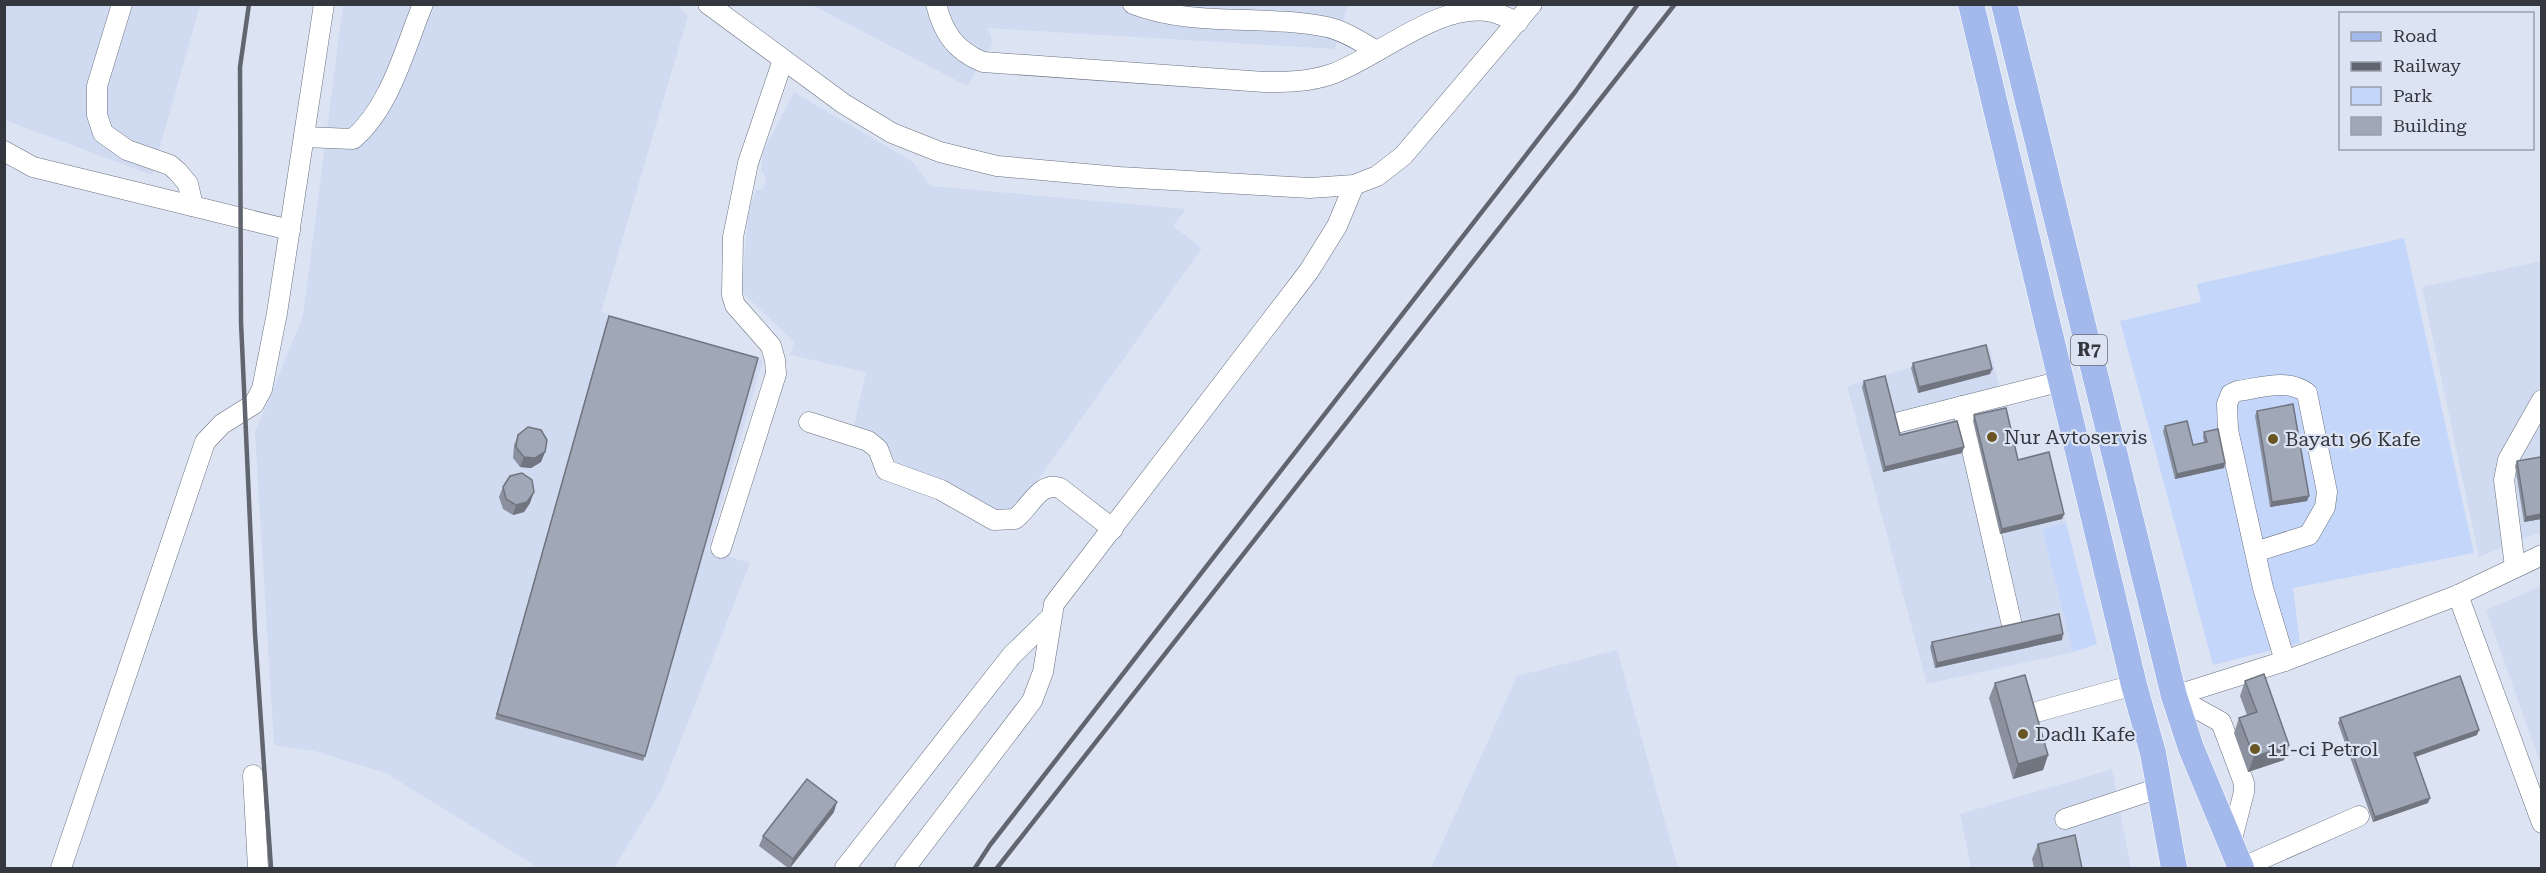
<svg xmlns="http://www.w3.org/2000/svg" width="2546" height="873" font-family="'Roboto Serif',serif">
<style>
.built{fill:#d0daf1}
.green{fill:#c5d6fb}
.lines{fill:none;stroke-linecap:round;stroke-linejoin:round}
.minor-casing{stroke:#69707e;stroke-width:21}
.major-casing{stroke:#fff;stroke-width:27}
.minor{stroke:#fff;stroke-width:20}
.major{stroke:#a4b9eb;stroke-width:26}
.rail{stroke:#61656f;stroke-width:4.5}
.wall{fill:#8a909d}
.shaded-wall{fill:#70757f}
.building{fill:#a0a7b6;stroke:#70757f;stroke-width:1.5}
.poi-dot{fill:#6a5524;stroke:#dce4f4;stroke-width:2}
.labels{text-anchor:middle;stroke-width:4.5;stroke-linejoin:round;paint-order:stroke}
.shield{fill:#dce4f4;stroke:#666b75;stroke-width:1.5}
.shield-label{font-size:18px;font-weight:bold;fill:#34373e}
.poi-label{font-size:20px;fill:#34373e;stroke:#dce4f4;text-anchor:start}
</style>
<rect width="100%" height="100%" fill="#dce4f4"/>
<g class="built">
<path d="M676,4L688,16L601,312L763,360L708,550L750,563L661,791L614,868H539L386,773L314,751L274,745L255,433L303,316L343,5Z"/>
<path d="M4,5H200L152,175L5,120Z"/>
<path d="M812,5H1348L1335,49L988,28L993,43L967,86Z"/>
<path d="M794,92L913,162L931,186L1186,209L1173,226L1202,248L1016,511L987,508L952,484L896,463L885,441L853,430L866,372L790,355L794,342L741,291L749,210L756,190L763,189L766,177L761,171L763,152Z"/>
<path d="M2541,261V532L2479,557L2422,287Z"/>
<path d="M1989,345L2018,459L2050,453L2066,523L2042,529L2073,652L1927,684L1847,386Z"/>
<path d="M2541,586V765L2486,610Z"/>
<path d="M1617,650L1678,868H1431L1517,676Z"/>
<path d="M2112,769L2131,868H1971L1960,814Z"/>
</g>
<g class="green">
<path d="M2404,238L2474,553L2293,588L2300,643L2213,665L2120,321L2201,302L2197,284Z"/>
<path d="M2066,523L2097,644L2073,652L2042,529Z"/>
</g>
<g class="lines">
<defs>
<g id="minor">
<path d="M122,4L97,86V115L103,133L127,150L170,165L178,172L188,184L193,206"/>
<path d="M708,4L844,104L892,133L940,152L997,166L1119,177L1310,188L1354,185L1377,176L1403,156L1532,4"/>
<path d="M936,4C943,32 955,51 983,62L1264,82C1287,82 1309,82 1332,74C1379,57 1439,1 1492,12C1501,14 1509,19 1518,22"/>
<path d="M1133,4C1195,28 1264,14 1327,27C1345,31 1361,42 1377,51"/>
<path d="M304,137L353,139C391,106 404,50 423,4"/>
<path d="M4,151L33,167L290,230"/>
<path d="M1962,406L2011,621"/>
<path d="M809,422L868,441L878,449L886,470L941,490L994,520L1015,519C1030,508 1039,481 1060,488L1113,529"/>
<path d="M1900,422L2062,381"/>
<path d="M721,548L776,374L775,360L771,346L735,305L732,295L733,237L748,163L783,60"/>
<path d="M2255,552L2309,535L2325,507L2327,492L2307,393C2287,378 2261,388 2238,391L2231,394L2227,404L2228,430L2263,588L2285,661"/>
<path d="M2515,567L2504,480L2508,460L2542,400"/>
<path d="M2458,595L2542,823"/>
<path d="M2174,696L2285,661L2458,595L2542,555"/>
<path d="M2174,696L2221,722L2244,783V792L2231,843"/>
<path d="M2040,711L2134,685"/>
<path d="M253,775L258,868"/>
<path d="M2065,819L2159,788"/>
<path d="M61,868L205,442L222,424L254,404L262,389L277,313L324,4"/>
<path d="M845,868L1012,655L1050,618"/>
<path d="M905,868L1032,701L1043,672L1054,604L1309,271L1337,226L1354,185"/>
<path d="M2241,868L2359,816"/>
</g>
<g id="major">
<path d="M1971,4L2134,685L2153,753L2174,868"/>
<path d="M2004,4L2174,696L2191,748L2241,868"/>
</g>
</defs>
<use href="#minor" class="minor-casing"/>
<use href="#major" class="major-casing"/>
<use href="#minor" class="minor"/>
<use href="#major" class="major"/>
<g class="rail">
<path d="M249,4L240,67L241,322L255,634L271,868"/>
<path d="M975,868L990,845L1575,92L1638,4"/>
<path d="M997,868L1675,4"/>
</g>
</g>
<g class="wall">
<path d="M607,321L645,756L643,761L495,719Z"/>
<path d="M1913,363L1992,369L1990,374L1918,393L1911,368Z"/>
<path d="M1864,381L1900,435L1964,447L1962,453L1883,472L1862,387Z"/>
<path d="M2257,411L2309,496L2307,501L2270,507L2255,416Z"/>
<path d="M1974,415L2018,460L2064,514L2062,519L2000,534L1973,421Z"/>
<path d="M2165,426L2193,445L2204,442L2203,437L2204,432L2225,463L2224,468L2175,479L2163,431Z"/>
<path d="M518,435L545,452L541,462L531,468L520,467L513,458L514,445Z"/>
<path d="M2541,457V519L2524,522L2515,466L2517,461Z"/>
<path d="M503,487L530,503L524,512L513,515L503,509L499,497Z"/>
<path d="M2062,640L1935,668L1930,647L1932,642Z"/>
<path d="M2245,681L2289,745L2284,760L2248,772L2234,733L2239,718L2247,715L2240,696Z"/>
<path d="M1995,683L2048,755L2043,770L2013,779L1989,698Z"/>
<path d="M2340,718L2477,735L2415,757L2428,803L2373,822L2338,723Z"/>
<path d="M834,812L790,868H788L759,846L763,836Z"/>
<path d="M2038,844L2082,868H2034L2032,859Z"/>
</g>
<g class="shaded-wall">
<path d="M1992,369L1990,374L1918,393L1919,387Z"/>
<path d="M1964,447L1962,453L1883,472L1885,467Z"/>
<path d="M545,452L541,462L531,468L520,467L524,457Z"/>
<path d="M2225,463L2224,468L2175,479L2177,474Z"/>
<path d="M534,492L530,503L524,512L513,515L516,505Z"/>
<path d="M2309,496L2307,501L2270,507L2272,502Z"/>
<path d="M2064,514L2062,519L2000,534L2002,529Z"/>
<path d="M2541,514V519L2524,522L2526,517Z"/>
<path d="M2063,634L2062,640L1935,668L1937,663Z"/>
<path d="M2479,730L2477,735L2412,758L2414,753Z"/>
<path d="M2289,745L2284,760L2248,772L2254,757Z"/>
<path d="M2048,755L2043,770L2013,779L2018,764Z"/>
<path d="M2430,798L2428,803L2373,822L2375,817Z"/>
<path d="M837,802L834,812L790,868L793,859Z"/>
</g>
<g class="building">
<path d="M609,316L758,358L645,756L497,714Z"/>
<path d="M1986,345L1992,369L1919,387L1913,363Z"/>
<path d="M1885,376L1900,435L1957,421L1964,447L1885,467L1864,381Z"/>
<path d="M2293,404L2309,496L2272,502L2257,411Z"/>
<path d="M2006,408L2018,460L2049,452L2064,514L2002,529L1974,415Z"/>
<path d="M2187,421L2193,445L2207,442L2204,432L2218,429L2225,463L2177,474L2165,426Z"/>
<path d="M528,427L541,430L547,440L545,452L535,458L524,457L516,447L518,435Z"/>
<path d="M2541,457V514L2526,517L2517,461Z"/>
<path d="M522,473L532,480L534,492L527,502L516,505L506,499L503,487L510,476Z"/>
<path d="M2059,614L2063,634L1937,663L1932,642Z"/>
<path d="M2264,674L2289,745L2254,757L2239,718L2257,712L2245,681Z"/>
<path d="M2025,675L2048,755L2018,764L1995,683Z"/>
<path d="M2460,676L2479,730L2414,753L2430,798L2375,817L2340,718Z"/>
<path d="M807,779L837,802L793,859L763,836Z"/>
<path d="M2075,835L2082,868H2043L2038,844Z"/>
</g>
<g class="poi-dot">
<circle cx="1992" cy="437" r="6"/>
<circle cx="2273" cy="439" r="6"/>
<circle cx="2023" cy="734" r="6"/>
<circle cx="2255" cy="749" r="6"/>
</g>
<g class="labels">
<rect class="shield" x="2071" y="335" width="36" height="30" rx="4.5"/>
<g class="shield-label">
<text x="2089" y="356">R7</text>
</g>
<g class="poi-label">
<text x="2004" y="444">Nur Avtoservis</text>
<text x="2285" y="446">Bayatı 96 Kafe</text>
<text x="2035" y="741">Dadlı Kafe</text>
<text x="2267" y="756">11-ci Petrol</text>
</g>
</g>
<rect width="2546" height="873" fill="none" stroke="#34373e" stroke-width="12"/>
<rect x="2339" y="12" width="195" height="138" fill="#dce4f4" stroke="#999fab" stroke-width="1.5"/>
<rect x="2351" y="32" width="30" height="9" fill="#a4b9eb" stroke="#999fab" stroke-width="1.5"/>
<text x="2393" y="42" font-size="18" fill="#34373e">Road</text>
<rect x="2351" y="62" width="30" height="9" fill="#61656f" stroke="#999fab" stroke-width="1.5"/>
<text x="2393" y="72" font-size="18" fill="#34373e">Railway</text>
<rect x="2351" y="87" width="30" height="18" fill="#c5d6fb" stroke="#999fab" stroke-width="1.5"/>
<text x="2393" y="102" font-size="18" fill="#34373e">Park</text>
<rect x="2351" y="117" width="30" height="18" fill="#a0a7b6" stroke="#999fab" stroke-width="1.5"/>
<text x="2393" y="132" font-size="18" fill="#34373e">Building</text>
</svg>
